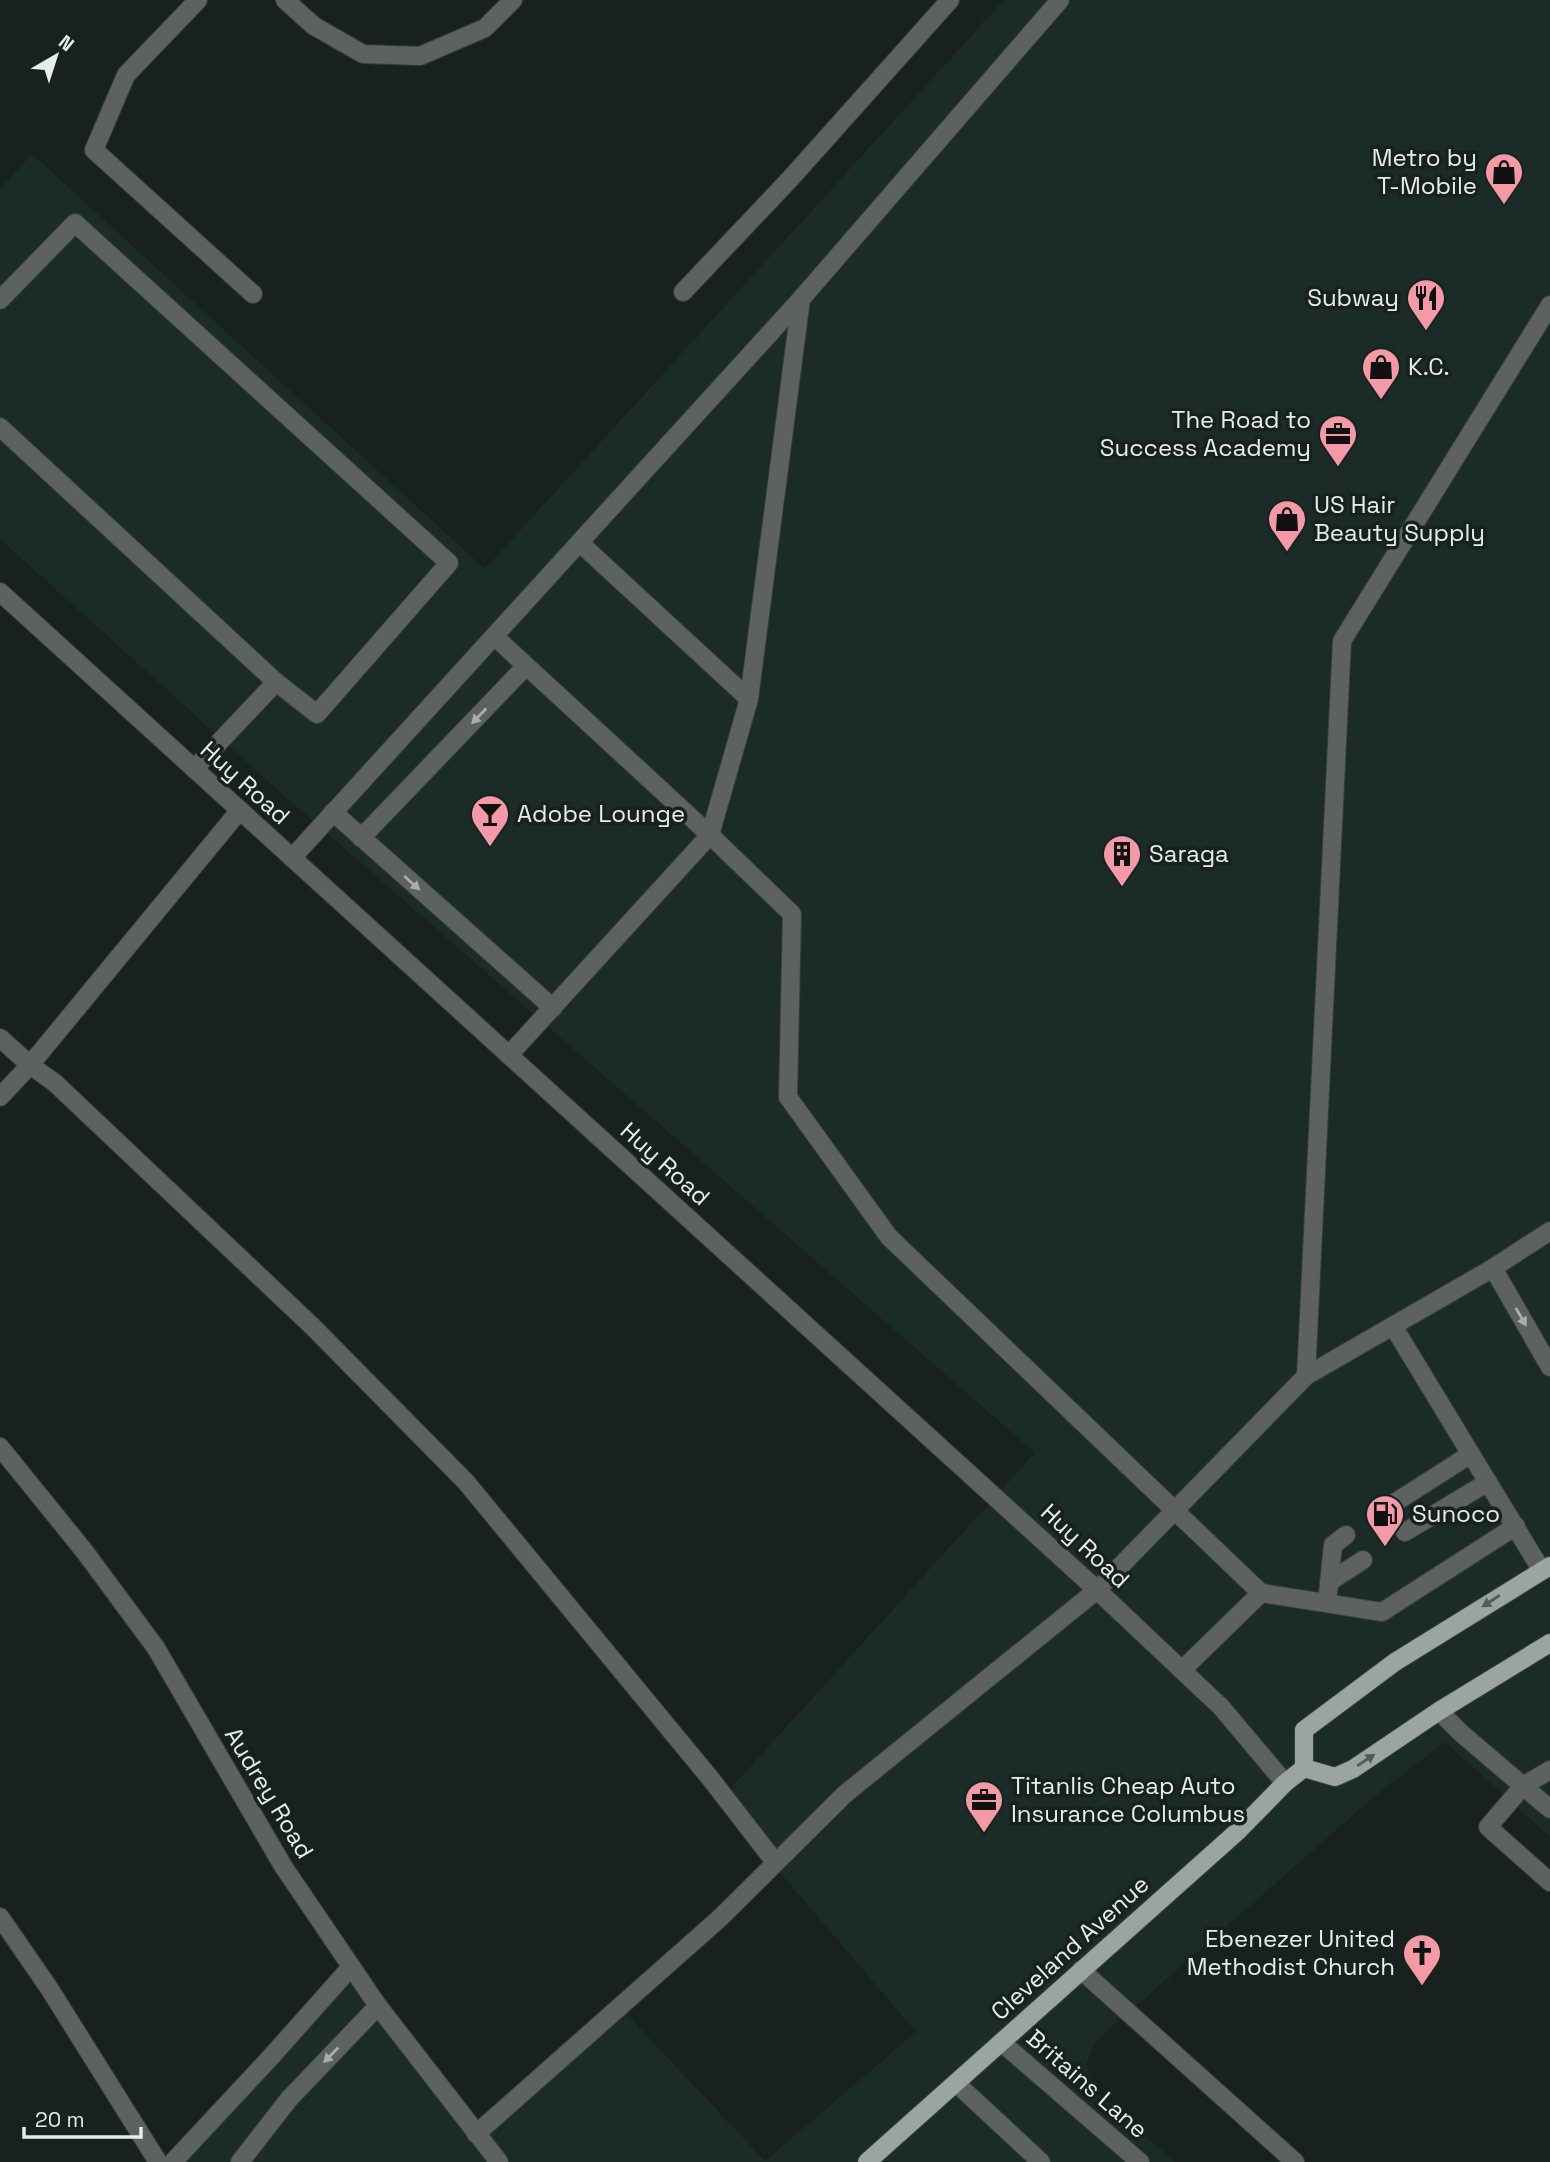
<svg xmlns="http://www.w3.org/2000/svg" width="1550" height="2162" font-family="'Space Grotesk',sans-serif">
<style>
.built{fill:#1b2b28}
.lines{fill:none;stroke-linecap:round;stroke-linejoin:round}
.service-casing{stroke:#363e3c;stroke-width:20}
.minor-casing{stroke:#363e3c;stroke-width:20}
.primary-casing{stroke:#363e3c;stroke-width:20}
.service{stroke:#5d6160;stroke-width:18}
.minor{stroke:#5d6160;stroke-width:18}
.primary{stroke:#9ba4a2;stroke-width:18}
.oneway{fill:#a9aead}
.oneway2{fill:#545c5a}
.labels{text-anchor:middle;stroke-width:7;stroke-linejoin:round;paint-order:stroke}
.poi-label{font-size:24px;fill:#e7edec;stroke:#19211f;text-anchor:start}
.street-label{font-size:24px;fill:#e7edec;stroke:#19211f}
</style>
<rect width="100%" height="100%" fill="#19211f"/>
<path class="built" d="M1004,0H1550V1837L1445,1742L1376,1795L1095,2042L1086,2065L1096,2093L1175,2162H162L349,1961L477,2121L622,2009L765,2161L916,2032L719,1801L1035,1453L281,793L0,539V189L32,154L485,569Z"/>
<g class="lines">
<defs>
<g id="service">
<path d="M198,0L126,75L94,150L253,294"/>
<path d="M683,292L790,179L950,0"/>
<path d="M0,300L75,223L449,563L317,714L276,682"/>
<path d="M0,427L276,682L194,769"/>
<path d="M580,543L749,699"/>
<path d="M494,636L710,835L792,914L788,1097L889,1237L1261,1593L1182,1670"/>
<path d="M240,810L30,1065L55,1083L313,1327L466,1482L710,1778L775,1862"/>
<path d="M333,812L553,1008"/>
<path d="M361,838L526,666"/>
<path d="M292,858L801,299L1060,0"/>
<path d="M0,1038L30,1065L0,1097"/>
<path d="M509,1055L710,835L749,699L801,299"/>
<path d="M1493,1268L1550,1367"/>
<path d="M1393,1326L1542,1571"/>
<path d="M1306,1376L1342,641L1550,305"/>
<path d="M1388,1507L1471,1454"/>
<path d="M1405,1532L1488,1482"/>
<path d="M1329,1582L1363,1560"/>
<path d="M1261,1593L1382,1612L1516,1526"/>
<path d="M1327,1603L1333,1545L1346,1535"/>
<path d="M1439,1711L1461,1733L1550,1809"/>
<path d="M1550,1770L1523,1786L1488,1827L1550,1882"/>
<path d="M0,1917L49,1988L158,2162"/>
<path d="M1081,1970L1295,2162"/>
<path d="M956,2083L1041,2162"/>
<path d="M476,2134L720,1918L845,1794L1097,1590L1306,1376L1493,1268L1550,1231"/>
<path d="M173,2162L270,2058L351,1967"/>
<path d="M240,2162L289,2099L378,2006"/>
</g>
<g id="minor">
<path d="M285,0L314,26L363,54L420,56L485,28L513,0"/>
<path d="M0,592L1097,1590L1221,1707L1285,1783"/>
<path d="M0,1447L85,1552L156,1648L283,1866L378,2006L499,2162"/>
<path d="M1001,2042L1140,2162"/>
</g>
<g id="primary">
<path d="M1304,1768V1730L1395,1662L1550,1566"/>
<path d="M1304,1768L1335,1777L1353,1769L1439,1711L1550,1643"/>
<path d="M867,2162L1238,1831L1285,1783L1304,1768"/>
</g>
</defs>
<use href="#service" class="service-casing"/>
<use href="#minor" class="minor-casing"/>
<use href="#primary" class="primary-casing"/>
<use href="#service" class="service"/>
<use href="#minor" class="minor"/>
<use href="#primary" class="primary"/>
</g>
<defs><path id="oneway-solid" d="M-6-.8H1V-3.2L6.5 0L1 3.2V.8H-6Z" transform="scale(1.75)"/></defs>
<g class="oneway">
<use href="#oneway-solid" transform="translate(479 716) rotate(134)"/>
<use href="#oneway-solid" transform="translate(412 883) rotate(42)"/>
<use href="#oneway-solid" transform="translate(1521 1317) rotate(60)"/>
<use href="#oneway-solid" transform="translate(331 2055) rotate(134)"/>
</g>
<g class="oneway2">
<use href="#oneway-solid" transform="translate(1491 1601) rotate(147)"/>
<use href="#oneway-solid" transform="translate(1366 1760) rotate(-34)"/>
</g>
<defs>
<symbol id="shop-pin" viewBox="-11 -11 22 30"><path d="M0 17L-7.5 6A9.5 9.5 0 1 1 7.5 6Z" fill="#f49aa6" stroke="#19211f"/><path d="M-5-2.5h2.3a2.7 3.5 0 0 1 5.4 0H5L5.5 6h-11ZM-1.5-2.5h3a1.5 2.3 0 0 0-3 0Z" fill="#111"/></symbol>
<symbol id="restaurant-pin" viewBox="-11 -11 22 30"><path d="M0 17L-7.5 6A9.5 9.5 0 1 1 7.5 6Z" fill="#f49aa6" stroke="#19211f"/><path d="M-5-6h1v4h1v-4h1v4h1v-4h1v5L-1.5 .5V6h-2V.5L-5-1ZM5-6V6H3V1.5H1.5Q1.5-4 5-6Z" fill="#111"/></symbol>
<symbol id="office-pin" viewBox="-11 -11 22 30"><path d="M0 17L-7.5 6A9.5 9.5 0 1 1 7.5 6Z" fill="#f49aa6" stroke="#19211f"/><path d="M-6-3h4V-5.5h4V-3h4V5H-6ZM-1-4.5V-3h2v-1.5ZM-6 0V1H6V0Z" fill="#111"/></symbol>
<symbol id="bar-pin" viewBox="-11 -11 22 30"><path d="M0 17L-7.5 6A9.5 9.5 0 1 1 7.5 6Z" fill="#f49aa6" stroke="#19211f"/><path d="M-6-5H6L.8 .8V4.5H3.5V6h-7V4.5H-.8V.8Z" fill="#111"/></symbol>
<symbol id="building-pin" viewBox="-11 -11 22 30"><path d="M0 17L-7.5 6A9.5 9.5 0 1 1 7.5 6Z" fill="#f49aa6" stroke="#19211f"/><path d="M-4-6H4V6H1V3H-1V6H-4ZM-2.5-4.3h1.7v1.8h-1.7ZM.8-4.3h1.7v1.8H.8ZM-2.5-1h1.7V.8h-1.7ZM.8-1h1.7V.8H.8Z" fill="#111"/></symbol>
<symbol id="fuel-pin" viewBox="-11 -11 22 30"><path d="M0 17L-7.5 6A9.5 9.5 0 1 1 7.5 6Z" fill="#f49aa6" stroke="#19211f"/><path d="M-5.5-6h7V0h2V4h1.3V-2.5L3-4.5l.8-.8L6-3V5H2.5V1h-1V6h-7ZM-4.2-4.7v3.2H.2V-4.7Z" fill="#111"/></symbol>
<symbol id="church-pin" viewBox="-11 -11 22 30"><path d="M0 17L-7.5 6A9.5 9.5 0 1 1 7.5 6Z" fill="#f49aa6" stroke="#19211f"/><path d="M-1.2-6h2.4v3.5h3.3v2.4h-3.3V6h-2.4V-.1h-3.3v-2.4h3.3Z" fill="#111"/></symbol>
</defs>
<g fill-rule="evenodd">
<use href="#shop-pin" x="1482" y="150" width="44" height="60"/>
<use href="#restaurant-pin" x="1404" y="276" width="44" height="60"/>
<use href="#shop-pin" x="1359" y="345" width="44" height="60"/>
<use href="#office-pin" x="1316" y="412" width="44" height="60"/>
<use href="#shop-pin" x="1265" y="497" width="44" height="60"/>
<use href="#bar-pin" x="468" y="792" width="44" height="60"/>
<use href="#building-pin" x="1100" y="832" width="44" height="60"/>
<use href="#fuel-pin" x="1363" y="1492" width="44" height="60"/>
<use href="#office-pin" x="962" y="1778" width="44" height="60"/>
<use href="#church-pin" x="1400" y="1931" width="44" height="60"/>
</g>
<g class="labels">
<g class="poi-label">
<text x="1477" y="166" text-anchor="end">Metro by<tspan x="1477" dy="28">T-Mobile</tspan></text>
<text x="1399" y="306" text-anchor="end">Subway</text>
<text x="1408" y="375">K.C.</text>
<text x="1311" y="428" text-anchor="end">The Road to<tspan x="1311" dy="28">Success Academy</tspan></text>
<text x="1314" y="513">US Hair<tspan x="1314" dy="28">Beauty Supply</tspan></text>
<text x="517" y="822">Adobe Lounge</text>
<text x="1149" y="862">Saraga</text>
<text x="1412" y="1522">Sunoco</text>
<text x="1011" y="1794">Titanlis Cheap Auto<tspan x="1011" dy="28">Insurance Columbus</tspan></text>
<text x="1395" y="1947" text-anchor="end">Ebenezer United<tspan x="1395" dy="28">Methodist Church</tspan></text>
</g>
<g class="street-label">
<text transform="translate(245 783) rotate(42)" y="8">Huy Road</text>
<text transform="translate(665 1164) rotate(42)" y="8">Huy Road</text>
<text transform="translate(1085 1546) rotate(43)" y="8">Huy Road</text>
<text transform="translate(269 1793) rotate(59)" y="8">Audrey Road</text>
<text transform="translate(1070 1948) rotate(-42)" y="8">Cleveland Avenue</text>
<text transform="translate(1087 2084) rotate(41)" y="8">Britains Lane</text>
</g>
</g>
<g transform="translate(56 56) rotate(39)" stroke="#19211f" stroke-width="5" paint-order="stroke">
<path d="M0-5L12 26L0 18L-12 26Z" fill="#e7edec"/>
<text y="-10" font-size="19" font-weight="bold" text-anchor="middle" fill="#e7edec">N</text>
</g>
<path d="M24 2127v10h117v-10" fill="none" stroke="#e7edec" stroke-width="3.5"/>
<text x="35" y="2127" font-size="21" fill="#e7edec" stroke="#19211f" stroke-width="5" paint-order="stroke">20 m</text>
</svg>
